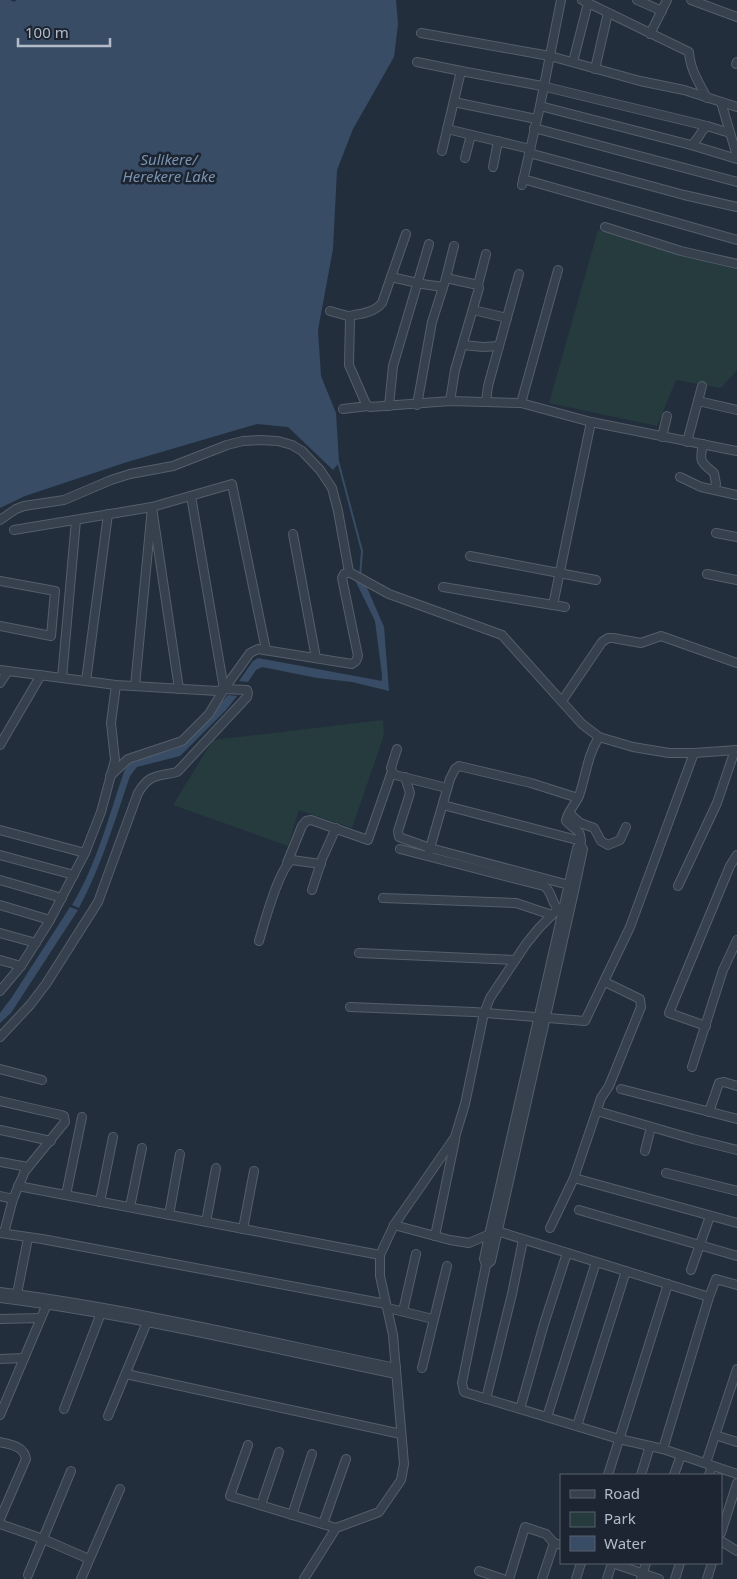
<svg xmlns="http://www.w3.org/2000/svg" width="737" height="1579" font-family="'Noto Sans',sans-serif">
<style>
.green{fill:#253b3e}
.water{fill:#384c66}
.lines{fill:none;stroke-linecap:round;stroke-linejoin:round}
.stream{stroke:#384c66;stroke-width:2}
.minor-casing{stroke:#555e6b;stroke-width:10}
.minor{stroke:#37404d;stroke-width:8}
.labels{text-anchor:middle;stroke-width:5;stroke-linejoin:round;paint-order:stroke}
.water-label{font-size:15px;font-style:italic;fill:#7a92b0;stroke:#1c2531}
</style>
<rect width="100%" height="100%" fill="#232e3d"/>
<g class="green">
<path d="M598,230L737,268V370L721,388L676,380L657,426L549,403Z"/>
<path d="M383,720L384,735L352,828L299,810L288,846L173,805L213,740Z"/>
</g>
<g class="water">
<path d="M0,0H10L15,2L16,0H396L398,24L394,57L353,129L337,170L333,249L318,330L321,376L336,413L339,463L333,470L288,427L257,424L124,463L25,496L0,508Z"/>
<path d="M356,582L365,583L384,627L389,691L352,682L317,678L262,667L256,670L248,682L239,681L253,661L258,658L382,681V675L375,621Z"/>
<path d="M228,695L237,696L226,710L180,756L137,767L130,776C115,820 101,867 79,908L72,905C97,864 109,815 125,769L132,761L177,748L185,742Z"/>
<path d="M70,907L78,910L11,1013L0,1023V1013L12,997Z"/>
</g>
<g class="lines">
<path class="stream" d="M338,461L362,551L360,576"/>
<defs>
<g id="minor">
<path d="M582,0L689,52C690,69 699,83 707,98"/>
<path d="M637,0L662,11"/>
<path d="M691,0L737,17"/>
<path d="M421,33L550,56L640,81L684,90L737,107"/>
<path d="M650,34L667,0"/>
<path d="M417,62L461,71"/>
<path d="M573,62L588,3"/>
<path d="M736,64L737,62"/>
<path d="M595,69L608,13"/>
<path d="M454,102L536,119"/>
<path d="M721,102L737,156"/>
<path d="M540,106L691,145C699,140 700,131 707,126"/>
<path d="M534,128L737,182"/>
<path d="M447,129L530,149"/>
<path d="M691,145L737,159"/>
<path d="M442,151L461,71L542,86L707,126L730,133"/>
<path d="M529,153L684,195L737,207"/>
<path d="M465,158L471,135"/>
<path d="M493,167L498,141"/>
<path d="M523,179L737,240"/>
<path d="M522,185L540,106L561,0"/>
<path d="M605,227L681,251L737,264"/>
<path d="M391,277L422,284L443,287"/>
<path d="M446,278L454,246"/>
<path d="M478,285L486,254"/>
<path d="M473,310L507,318"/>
<path d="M330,311L348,316L350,318L349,365L366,404L370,407L450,401L521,403L591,422L737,451"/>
<path d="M348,316C360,314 374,313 382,303L406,234"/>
<path d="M463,345L483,347L499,346"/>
<path d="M698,401L737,410"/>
<path d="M486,402L488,386L519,274"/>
<path d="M521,403L558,270"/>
<path d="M417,405L432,322L446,278L478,285L479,288L455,370L450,401"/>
<path d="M389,406L393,366L429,244"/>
<path d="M343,409L368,406"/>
<path d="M662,437L667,416"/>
<path d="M687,442L702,386"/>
<path d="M703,444C699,462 701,462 714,473L716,484L714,490"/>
<path d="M680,477L701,487L737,495"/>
<path d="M0,520L16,509L24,506L64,500L111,480L130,474L173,466L227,445L243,441L260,440L278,441L292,445L302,451L320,470L332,488L338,511L349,572L389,594L502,635L582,724L599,737L633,747L669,753H694L737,750"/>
<path d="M14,530L152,507L135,686"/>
<path d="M716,533L737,537"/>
<path d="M293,534L316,658"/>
<path d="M470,556L596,580"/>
<path d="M707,574L737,580"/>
<path d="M0,581L55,591L51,636L0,626"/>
<path d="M443,587L565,607"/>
<path d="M553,605L591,422"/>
<path d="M0,670L116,685L217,691L224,689L250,653L258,649L352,664L356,661L358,656L342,578L344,574L349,572"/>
<path d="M62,678L76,520"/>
<path d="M86,681L108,514"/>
<path d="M0,683L8,671"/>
<path d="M179,689L152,507L232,484L266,650"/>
<path d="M562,701L602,642L608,638H613L641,643L661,636L737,663"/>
<path d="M0,745L41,675"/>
<path d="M393,774L391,768L397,749"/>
<path d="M110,776L128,759L182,741L209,714L224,689L191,496"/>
<path d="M405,777L410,793L398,831L399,837L430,848L429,852"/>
<path d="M443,805L581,841"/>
<path d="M569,813L580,823L594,828L601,841L608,845L620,840L626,827"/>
<path d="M0,830L85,853"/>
<path d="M580,845L583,849L575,887L491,1261L486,1265L484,1259L489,1235L577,848Z"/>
<path d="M580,845C583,829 575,831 566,821C567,812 575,805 579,796C586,776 587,756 599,737"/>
<path d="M400,849L544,886C552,891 551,902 558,909"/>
<path d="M0,855L74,875"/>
<path d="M287,863L302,826L306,821L311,820L368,840L391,774L447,788"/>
<path d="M0,880L62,898"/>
<path d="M569,885L430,848L450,779L455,769L459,766L531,783L578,798"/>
<path d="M678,886L717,803L735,750"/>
<path d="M312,890L322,859L336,828"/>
<path d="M383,898L516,903L552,915"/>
<path d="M0,905L50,920"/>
<path d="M0,933L36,943"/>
<path d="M259,941C264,924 279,868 292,860L321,864"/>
<path d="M359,953L515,960"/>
<path d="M0,960L21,966"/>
<path d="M0,991L21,966L50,920L85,853L101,812L115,760L111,723L116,685"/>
<path d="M350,1007L474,1012L585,1021L630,927L694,753"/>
<path d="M706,1026L669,1013L730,866L737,855"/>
<path d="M0,1037L30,1005L46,984L98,902L138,793C150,773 157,777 177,772L180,769L247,697L248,693L247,690L224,689"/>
<path d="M692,1067L723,970L737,940"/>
<path d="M0,1069L42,1080"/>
<path d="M621,1089L737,1119"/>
<path d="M0,1101L61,1115L64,1116L65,1122L25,1171L13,1199L4,1233"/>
<path d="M597,1111L693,1139L737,1150"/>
<path d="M709,1112L719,1083L724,1082L737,1086"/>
<path d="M0,1130L51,1141"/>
<path d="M645,1151L651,1127"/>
<path d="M0,1162L28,1167"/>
<path d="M666,1173L737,1191"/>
<path d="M574,1178L737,1223"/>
<path d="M18,1186L380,1255"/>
<path d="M66,1195L82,1117"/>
<path d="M0,1196L13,1199"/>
<path d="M100,1202L113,1137"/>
<path d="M130,1207L142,1148"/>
<path d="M579,1210L737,1256"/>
<path d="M169,1215L180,1154"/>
<path d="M206,1222L216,1168"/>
<path d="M394,1225L450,1240L469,1243L497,1231L709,1297L716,1279L737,1285"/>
<path d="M550,1228L574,1178L601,1098L609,1086L641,1007L640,999L605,982"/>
<path d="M243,1229L254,1171"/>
<path d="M0,1233L42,1239L386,1304"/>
<path d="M435,1236L455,1140"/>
<path d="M486,1265L462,1383L464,1392L619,1439L663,1449L737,1474"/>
<path d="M691,1270L710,1216"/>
<path d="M0,1292C133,1309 265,1341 396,1368"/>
<path d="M17,1294L28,1238"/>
<path d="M0,1298C133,1315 265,1347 396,1374"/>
<path d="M388,1308L433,1319"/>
<path d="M403,1311L416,1254"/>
<path d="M0,1319L41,1318"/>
<path d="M0,1359L24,1358"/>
<path d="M422,1368L447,1266"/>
<path d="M126,1374L401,1434"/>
<path d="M486,1399L512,1294L523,1240"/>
<path d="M64,1409L101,1313"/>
<path d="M520,1409L544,1324L567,1253"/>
<path d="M0,1415L47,1304"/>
<path d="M108,1416L147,1322"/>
<path d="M547,1417L596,1262"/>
<path d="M577,1426L626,1271"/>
<path d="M715,1435L737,1442"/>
<path d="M0,1442C11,1445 24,1446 26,1459L0,1519"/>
<path d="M248,1445L230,1496L336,1528"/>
<path d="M663,1449L709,1297"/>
<path d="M706,1463L737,1369"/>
<path d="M608,1475L668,1284"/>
<path d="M641,1475L650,1446"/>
<path d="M674,1475L681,1455"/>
<path d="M709,1475L712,1466"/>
<path d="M261,1505L279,1452"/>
<path d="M292,1515L312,1454"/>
<path d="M0,1524L43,1539L89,1559"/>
<path d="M323,1524L346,1459"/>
<path d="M721,1533L737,1483"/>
<path d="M721,1541L737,1551"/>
<path d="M612,1563L659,1579"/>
<path d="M479,1571L503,1579"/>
<path d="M28,1575L71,1471"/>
<path d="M81,1579L120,1489"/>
<path d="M304,1579L336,1528L379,1512L401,1480L404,1464L393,1335L380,1276V1255L394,1225L455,1137L465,1104L484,1013L490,998L526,944L539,928L558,909L564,907"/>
<path d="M509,1579L525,1527L546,1534L554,1543L561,1545"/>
<path d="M542,1579L554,1543"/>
<path d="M576,1579L581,1563"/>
<path d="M607,1579L612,1563"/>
<path d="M641,1579L646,1563"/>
<path d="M675,1579L680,1563"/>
<path d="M707,1579L712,1563"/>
</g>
</defs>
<use href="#minor" class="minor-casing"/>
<use href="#minor" class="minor"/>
</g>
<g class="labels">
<g class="water-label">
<text x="169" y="165">Sulikere/<tspan x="169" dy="17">Herekere Lake</tspan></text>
</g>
</g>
<rect x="560" y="1474" width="162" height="90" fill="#1c2531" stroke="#58616d"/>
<rect x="570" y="1490" width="25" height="8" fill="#37404d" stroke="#58616d"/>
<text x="604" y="1499" font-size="15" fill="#b3bbc8">Road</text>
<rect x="570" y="1512" width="25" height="15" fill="#253b3e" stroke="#58616d"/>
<text x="604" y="1524" font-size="15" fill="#b3bbc8">Park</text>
<rect x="570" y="1536" width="25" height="15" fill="#384c66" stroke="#58616d"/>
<text x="604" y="1549" font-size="15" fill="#b3bbc8">Water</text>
<path d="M18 38v8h92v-8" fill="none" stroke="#b3bbc8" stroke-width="2.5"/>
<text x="25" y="38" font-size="15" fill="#b3bbc8" stroke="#1c2531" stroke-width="4" paint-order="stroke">100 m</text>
</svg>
